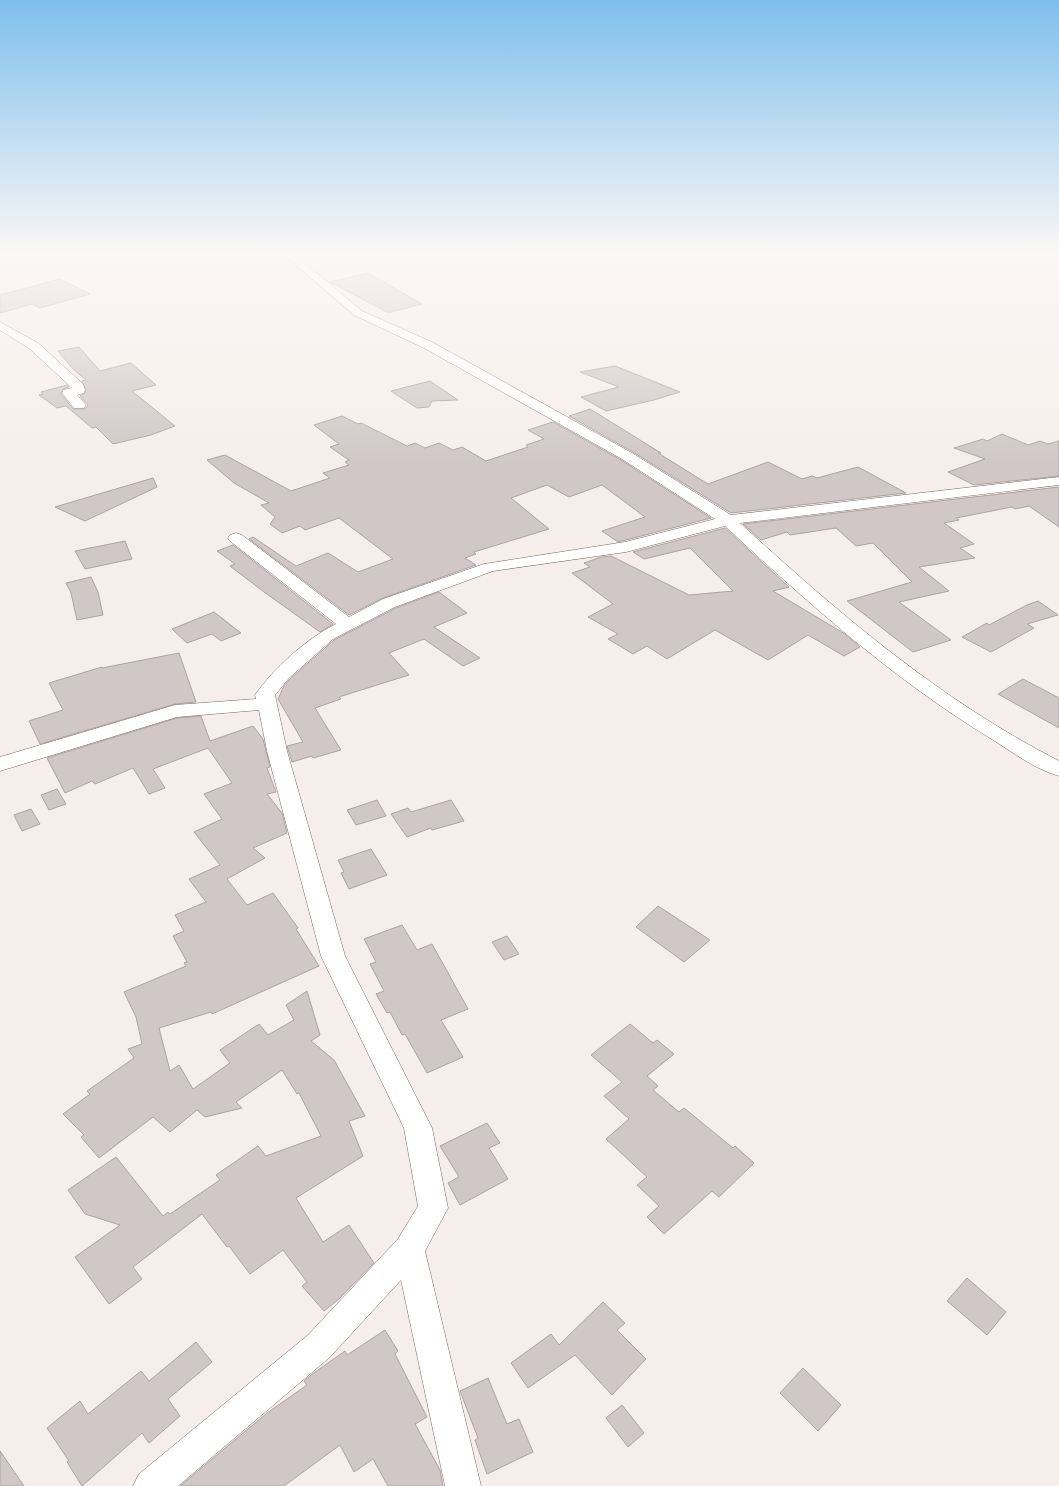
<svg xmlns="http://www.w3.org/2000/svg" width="1059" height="1486" font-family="Barlow,sans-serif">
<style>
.building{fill:#d0c7c6;stroke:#aca3a2}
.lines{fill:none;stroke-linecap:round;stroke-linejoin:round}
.street-casing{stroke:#716b67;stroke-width:1}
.street{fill:#fff;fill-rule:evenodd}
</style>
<rect width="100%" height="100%" fill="#f6eeea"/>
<g class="building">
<path d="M368,273L422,304L391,312H387L330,282Z"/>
<path d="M60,279L90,294L40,308L32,304L0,313V295Z"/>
<path d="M79,347L100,371L131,363L156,385L132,391L175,426L151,435L113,444L96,427L92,428L66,406L57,408L39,395L43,394L41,392L67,385L69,387L63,389L61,394L73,409H85L88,405L80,396L85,393L86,390L82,381L86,380L74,370L58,351Z"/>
<path d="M615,366L680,392L654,400L606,411L581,397L619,387L580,372Z"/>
<path d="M430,381L458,400L432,401L429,407L417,408L391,391Z"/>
<path d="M590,409L661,453H658L708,484L768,462L802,479L812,476L817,478L858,467L906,493L731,513L633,452L569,416Z"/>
<path d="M342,416L358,424L361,423L407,446L415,443L425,448L439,443L453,450L462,447L486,461L528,447L526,445L544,439L528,430L553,422L621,460L711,518L618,542L602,531L645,517L602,485L569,497L547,485L511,498L549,529L474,552L476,554L465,558L476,565L383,598L349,615L249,539L253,537L296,566L328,553L358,572L393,559L339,518L305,530L300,526L282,533L270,524L275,517L261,505L269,503L234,483L207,460L225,455L291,491L330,478L323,473L349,465L345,462L349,460L330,447L339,444L314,425Z"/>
<path d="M1002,434L1028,445L1040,441L1048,444L1059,441V476L974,485L948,472L985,459L954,448L983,439L987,441Z"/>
<path d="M153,478L157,487L85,521L55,507Z"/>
<path d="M1059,487V527L1029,506L1015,509L1012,507L956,518L959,520L944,523L974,544L960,548L975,558L919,567L949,591L899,602L951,640L913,652L847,601L912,582L873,543L856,546L836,528L790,535L787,532L761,540L743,524Z"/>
<path d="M725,528L789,587L773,591L845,634L860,647L844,656L808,635L768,660L715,630L667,659L647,646L633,654L608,639L618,634L588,617L613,604L572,573L590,567L584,563L601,557L611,556L689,595L733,591L690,548L644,559L633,552Z"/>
<path d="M125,541L132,559L85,569L75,551Z"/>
<path d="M233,545L333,624L320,632L264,592L230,566L235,564L217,551Z"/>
<path d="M91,577L98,592L103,615L77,620L71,593L66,583Z"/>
<path d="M439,592L467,613L434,627L480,658L463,666L424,639L389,653L409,675L339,697L341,699L315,708L341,750L313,758L312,756L292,762L287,746L303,742L278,699L284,686L290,679L334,640L396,608Z"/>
<path d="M1038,601L1058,615L1027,624L1034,628L991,652L962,637L987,623L989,625L1027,605Z"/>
<path d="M214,612L241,633L221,641L212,634L187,643L172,629Z"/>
<path d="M179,653L196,702L175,704L40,744L29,721L63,710L49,683L102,667V668Z"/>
<path d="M1023,679L1059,698V728L998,694Z"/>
<path d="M201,716L210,741L253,726L263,739L270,767L267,768L276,792L267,794L282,813L287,833L253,848L265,858L227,879L247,905L273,893L298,928L296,929L319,966L212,1014L211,1012L159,1028L170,1071L179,1065L193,1089L230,1063L220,1050L259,1024L268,1035L294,1020L286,1005L307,991L320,1035L311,1041L334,1060L365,1116L349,1121L363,1156L296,1198L323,1242L349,1225L374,1263L339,1299L324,1311L302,1286L307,1282L283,1250L250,1274L229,1246L227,1247L202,1214L133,1267L142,1279L109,1304L75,1257L120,1225L85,1214L68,1190L116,1157L163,1216L168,1212L170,1214L220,1180L216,1175L258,1146L266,1156L321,1136L299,1093L297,1094L282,1070L236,1102L242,1108L205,1117L197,1110L170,1132L153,1117L99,1158L81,1137L84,1135L63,1114L90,1094L87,1091L134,1058L128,1049L142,1044L136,1017L124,992L186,966L184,963L187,962L173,936L184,931L175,915L206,902L189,879L220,865L194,832L222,819L204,794L232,783L208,748L153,769L165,788L149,794L133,768L95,784L92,781L65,793L47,758L177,718Z"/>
<path d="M57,789L66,804L49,810L41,795Z"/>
<path d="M377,800L386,816L356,825L347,810Z"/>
<path d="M451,800L464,821L432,830L431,828L407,837L391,814L408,808L411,812Z"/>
<path d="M31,809L40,824L22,831L14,815Z"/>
<path d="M371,849L387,875L349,889L341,873L344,872L338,860Z"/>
<path d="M658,906L710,940L684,962L636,927Z"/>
<path d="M402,925L417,950L432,944L468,1009L441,1020L463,1057L427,1073L405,1034L402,1035L390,1012L387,1013L376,994L384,991L370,964L376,962L364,939Z"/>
<path d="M507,936L519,954L504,960L492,942Z"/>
<path d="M630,1024L653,1043L657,1040L674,1054L647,1076L658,1086L653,1090L679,1112L684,1108L733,1148L735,1146L754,1163L719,1197L712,1191L664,1234L647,1217L659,1206L637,1185L647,1177L606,1139L629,1119L604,1096L622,1082L591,1055Z"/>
<path d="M487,1123L500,1143L489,1148L508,1179L460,1205L448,1183L459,1177L440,1146Z"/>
<path d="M967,1278L1006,1312L987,1335L947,1301Z"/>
<path d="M603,1302L625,1323L617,1330L646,1359L612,1395L575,1355L528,1388L511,1363L551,1334L559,1345Z"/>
<path d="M385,1330L398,1351L395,1354L427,1417L415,1424L440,1470L443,1486H388L373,1459L354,1472L340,1445L284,1486H180L267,1413L307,1385L304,1381L311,1375L345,1351L347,1355Z"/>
<path d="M196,1342L212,1362L168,1399L180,1416L149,1443L142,1433L82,1486L67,1462L69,1461L47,1428L80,1401L88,1414L141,1371L149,1381Z"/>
<path d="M803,1368L841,1405L818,1431L780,1393Z"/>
<path d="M488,1378L507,1424L519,1419L533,1452L487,1474L475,1440L478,1438L460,1391Z"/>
<path d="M622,1405L644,1433L628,1447L606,1418Z"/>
<path d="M0,1451L24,1486H0Z"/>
</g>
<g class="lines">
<defs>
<g id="street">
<path d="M282,253H293L362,311L432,342L632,453L731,515L1059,477V485L740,523C838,613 940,700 1059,761V776C1034,769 1011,751 990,738C893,679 808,603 725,526L626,552L493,571L395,607L333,639L289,678L275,695L287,751L345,956L432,1128L448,1208L425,1251L481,1486H445L401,1280L330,1357L178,1486H133L139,1474L308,1335L398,1239L418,1206L404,1128L321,956L267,751L259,710L177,717L0,771V757L175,705L256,699L255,695C274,668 306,639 336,624L230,541L228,538L230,535L236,533L242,535L349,617L383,599L484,564L625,542L715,519L622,459L424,348L354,315Z"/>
<path d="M0,322L38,343L83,384L85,390L84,393L77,395L86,405L84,408H74L62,393L63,390L72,388L30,349L0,330Z"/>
</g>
</defs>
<use href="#street" class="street-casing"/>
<use href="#street" class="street"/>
</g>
<linearGradient id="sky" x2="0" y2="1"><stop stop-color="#7fbfec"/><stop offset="0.55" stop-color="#fbf7f6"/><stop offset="1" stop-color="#fbf7f6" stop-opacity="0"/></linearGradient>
<rect width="1059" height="461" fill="url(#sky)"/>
</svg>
